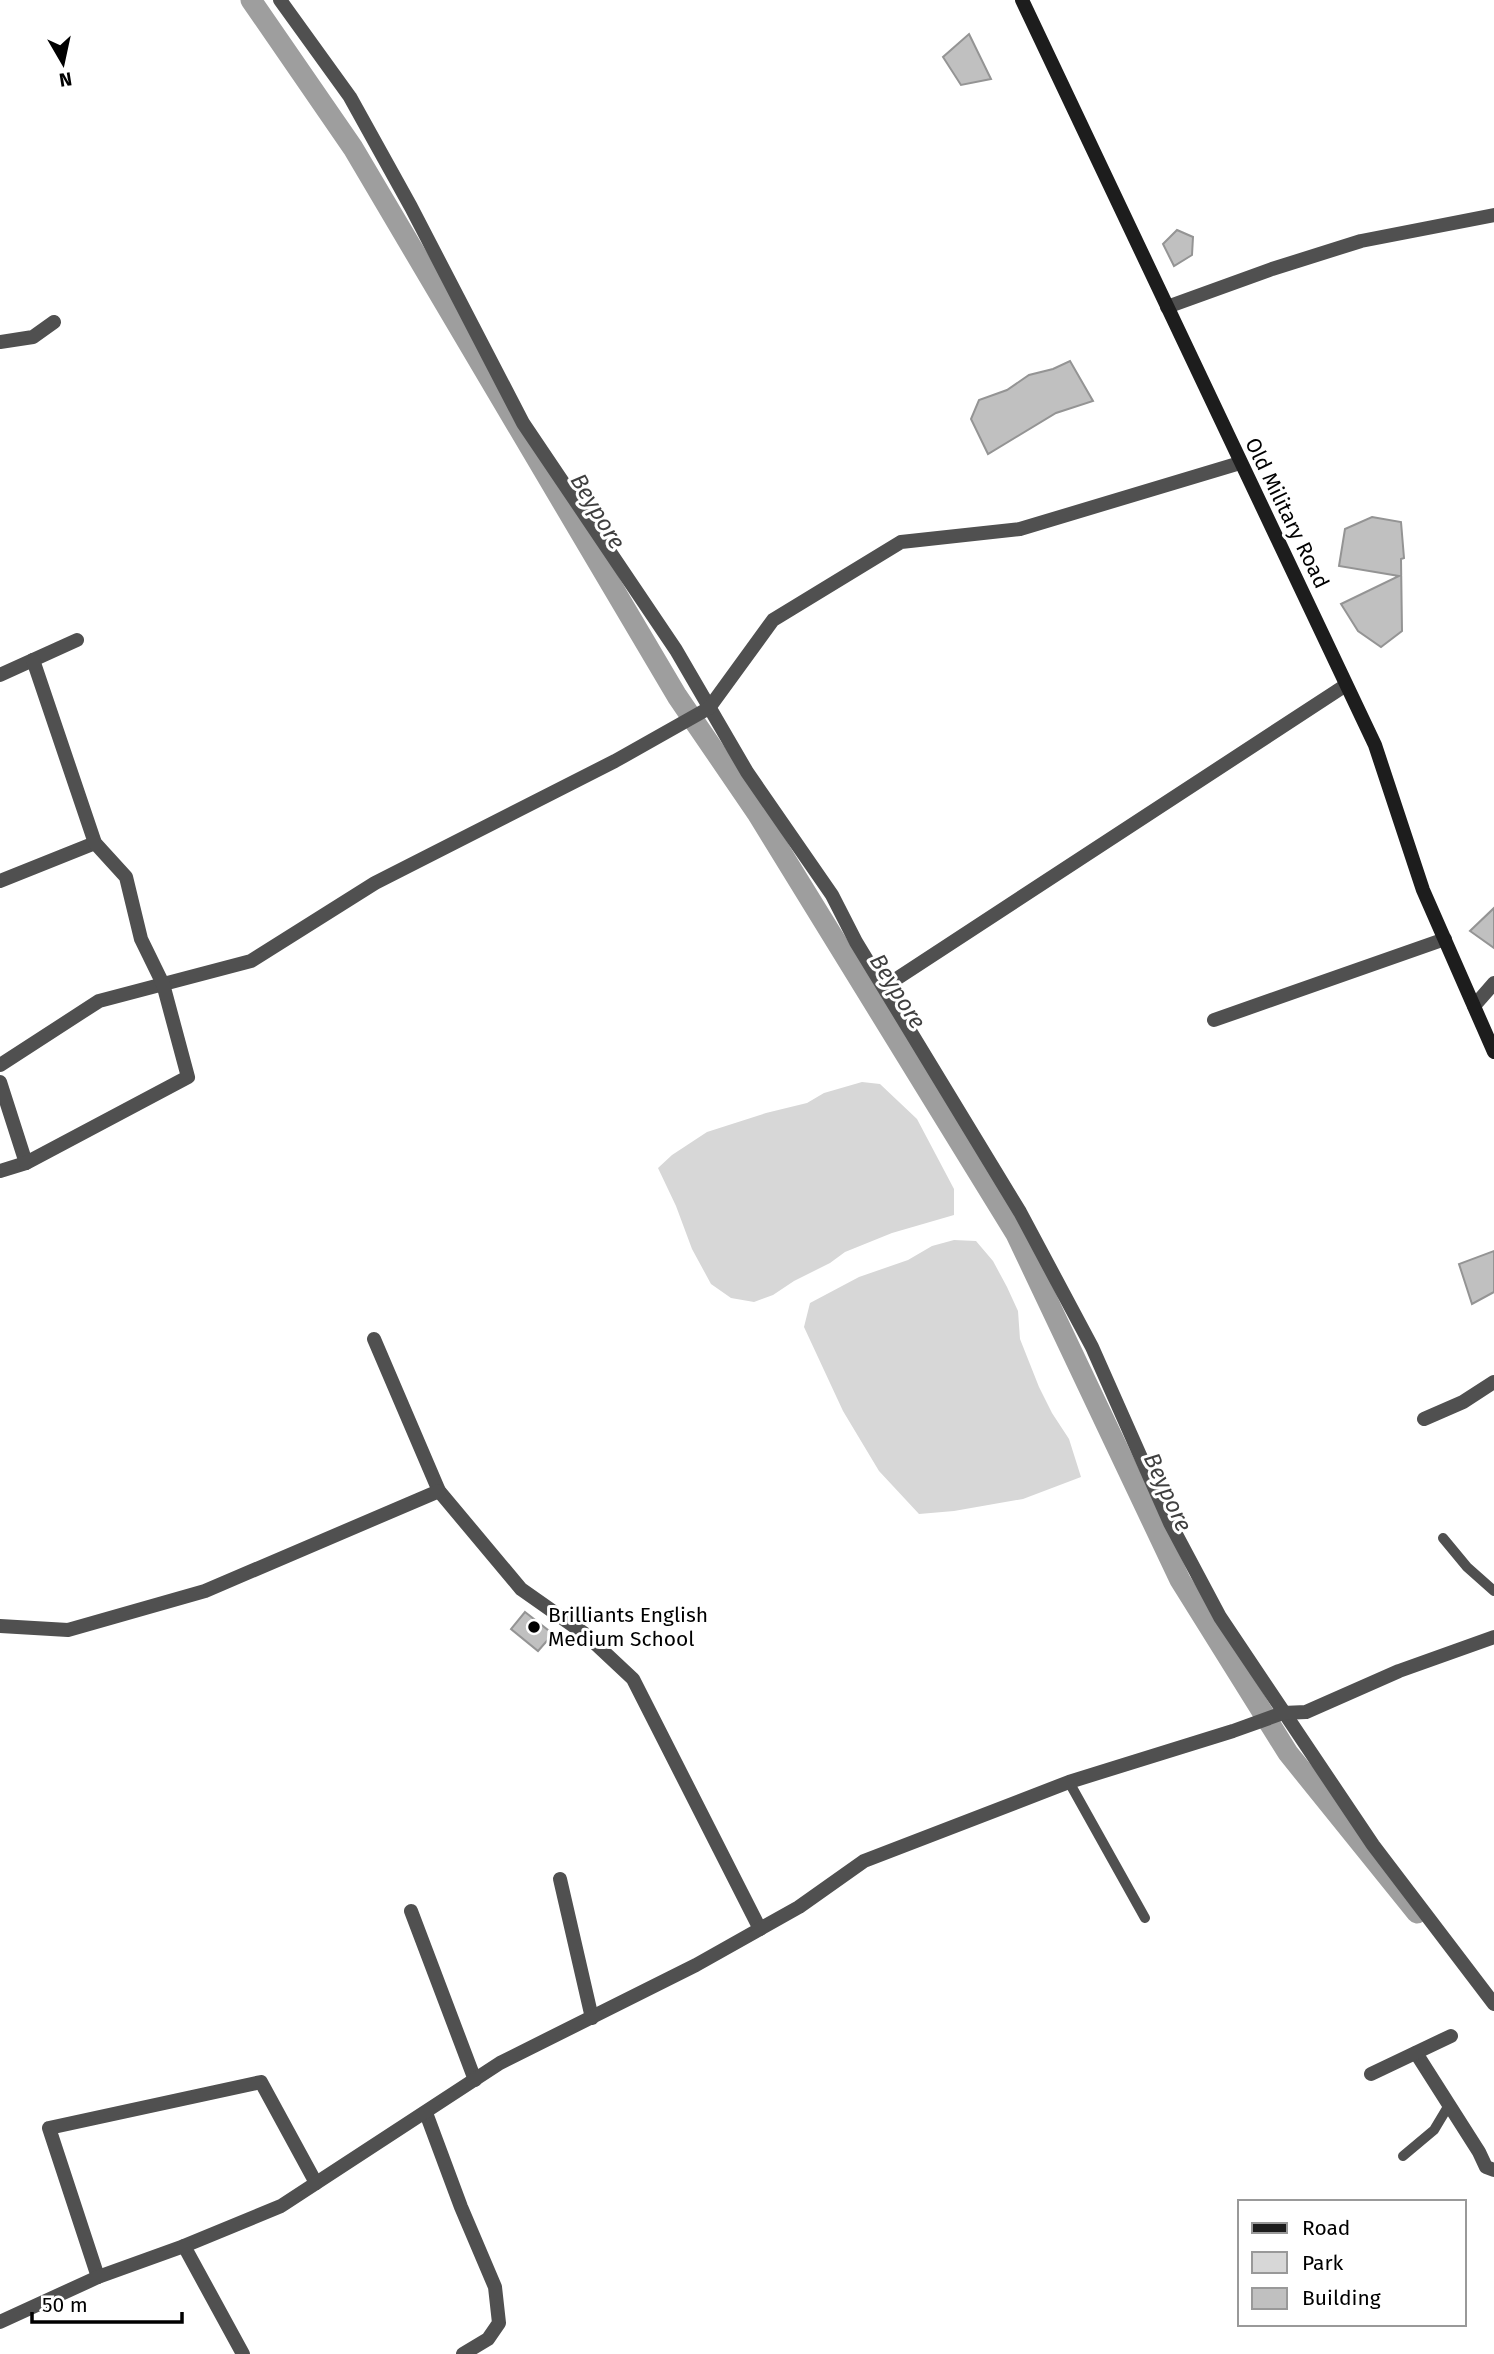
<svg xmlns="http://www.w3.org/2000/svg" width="1494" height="2354" font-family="'Fira Sans',sans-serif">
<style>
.green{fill:#d7d7d7}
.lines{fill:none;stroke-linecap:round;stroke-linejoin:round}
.canal{stroke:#9e9e9e;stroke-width:21}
.building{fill:#c0c0c0;stroke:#949494;stroke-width:2}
.lane{stroke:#505050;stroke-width:10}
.street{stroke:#505050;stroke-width:14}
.secondary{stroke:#1d1d1d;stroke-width:14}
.poi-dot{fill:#000;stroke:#fff;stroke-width:2.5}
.labels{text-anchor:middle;stroke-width:6;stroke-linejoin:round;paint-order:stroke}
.street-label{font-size:21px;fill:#000;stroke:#fff}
.poi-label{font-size:21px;fill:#000;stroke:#fff;text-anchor:start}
.water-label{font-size:23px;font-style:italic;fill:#3f3f3f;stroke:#fff}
</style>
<rect width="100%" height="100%" fill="#fff"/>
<g class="green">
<path d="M862,1082L880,1084L917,1119L954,1189V1215L892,1233L845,1252L830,1263L794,1281L773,1295L754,1302L731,1298L711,1284L692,1249L676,1206L658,1168L672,1155L707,1132L766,1113L807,1103L824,1093Z"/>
<path d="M954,1240L976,1241L993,1261L1007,1287L1018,1311L1020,1339L1039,1387L1052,1413L1069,1439L1081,1477L1023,1499L954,1511L919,1514L879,1471L843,1411L804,1327L810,1303L859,1277L908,1260L932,1246Z"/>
</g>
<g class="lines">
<path class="canal" d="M251,0L353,148L677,696L757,813L1016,1234L1180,1580L1288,1753L1417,1913"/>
</g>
<g class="building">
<path d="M969,34L991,79L961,85L943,57Z"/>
<path d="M1177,230L1193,237L1192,255L1174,266L1163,244Z"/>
<path d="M1070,361L1093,401L1056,413L988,454L971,419L979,400L1007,390L1029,375L1053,369Z"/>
<path d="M1372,517L1401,522L1404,558L1401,559L1402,631L1381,647L1358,631L1341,604L1399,576L1339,566L1345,529Z"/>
<path d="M1494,908V948L1470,931Z"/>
<path d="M1494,1251V1292L1472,1304L1459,1264Z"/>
<path d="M525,1612L553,1634L538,1651L511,1629Z"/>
</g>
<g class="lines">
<g class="lane">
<path d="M1443,1538L1467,1567L1494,1591"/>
<path d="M1069,1782L1145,1918"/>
<path d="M1403,2156L1434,2130L1449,2105"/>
</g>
<g class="street">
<path d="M280,0L350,97L411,207L523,423L676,650L747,772L832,895L856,942L1020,1212L1092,1347L1170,1523L1220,1617L1373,1845L1494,2004"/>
<path d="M1167,307L1272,269L1361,241L1494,215"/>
<path d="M0,342L33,337L54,322"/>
<path d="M0,675L77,640"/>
<path d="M0,881L95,843"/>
<path d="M884,987L1346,685"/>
<path d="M1474,1006L1494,983"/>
<path d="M1214,1020L1445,939"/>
<path d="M0,1065L99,1001L251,961L375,883L615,761L709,708L773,620L901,542L1020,529L1240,463"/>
<path d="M0,1082L26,1163L0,1171"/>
<path d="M26,1163L188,1077L163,984L141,939L126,877L95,843L33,660"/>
<path d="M374,1339L439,1491L521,1589L585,1634L633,1679L760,1929"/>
<path d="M1424,1419L1463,1402L1494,1382"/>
<path d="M0,1626L68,1630L205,1591L439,1491"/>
<path d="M560,1879L592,2018"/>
<path d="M411,1911L475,2080"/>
<path d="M1416,2053L1479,2152L1486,2167L1494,2170"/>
<path d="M1371,2074L1451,2036"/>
<path d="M426,2113L461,2207L495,2287L499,2323L488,2339L463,2354"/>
<path d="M184,2246L243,2354"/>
<path d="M98,2277L49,2128L261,2082L316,2183"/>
<path d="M0,2322L98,2277L184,2246L281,2206L500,2063L696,1965L799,1907L864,1861L1069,1782L1233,1731L1283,1713L1306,1712L1399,1671L1494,1637"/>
</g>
<path class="secondary" d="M1022,0L1375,745L1423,890L1494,1052"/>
</g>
<circle class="poi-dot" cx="534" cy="1627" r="7"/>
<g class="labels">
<g class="street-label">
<text transform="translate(1287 513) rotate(64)" y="7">Old Military Road</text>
</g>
<g class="poi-label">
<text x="548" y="1622">Brilliants English<tspan x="548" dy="24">Medium School</tspan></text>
</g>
<g class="water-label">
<text transform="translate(598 511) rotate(59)" y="8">Beypore</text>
<text transform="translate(898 991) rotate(58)" y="8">Beypore</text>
<text transform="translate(1168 1492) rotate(65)" y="8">Beypore</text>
</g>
</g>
<rect x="1238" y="2200" width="228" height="126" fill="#ffffff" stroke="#999999" stroke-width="2"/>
<rect x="1252" y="2223" width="35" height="10" fill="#1d1d1d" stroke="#999999" stroke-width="2"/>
<text x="1302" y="2235" font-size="21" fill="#000000">Road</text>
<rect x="1252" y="2252" width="35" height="21" fill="#d7d7d7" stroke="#999999" stroke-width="2"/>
<text x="1302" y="2270" font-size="21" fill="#000000">Park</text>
<rect x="1252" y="2288" width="35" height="21" fill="#c0c0c0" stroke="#999999" stroke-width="2"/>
<text x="1302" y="2305" font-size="21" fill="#000000">Building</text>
<g transform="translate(63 63) rotate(171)" stroke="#ffffff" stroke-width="5" paint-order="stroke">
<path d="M0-5L12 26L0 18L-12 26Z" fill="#000000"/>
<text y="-10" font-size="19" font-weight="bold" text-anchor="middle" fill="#000000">N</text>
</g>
<path d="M32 2312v10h150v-10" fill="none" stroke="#000000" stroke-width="3.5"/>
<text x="42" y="2312" font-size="21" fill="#000000" stroke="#ffffff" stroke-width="5" paint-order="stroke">50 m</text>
</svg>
